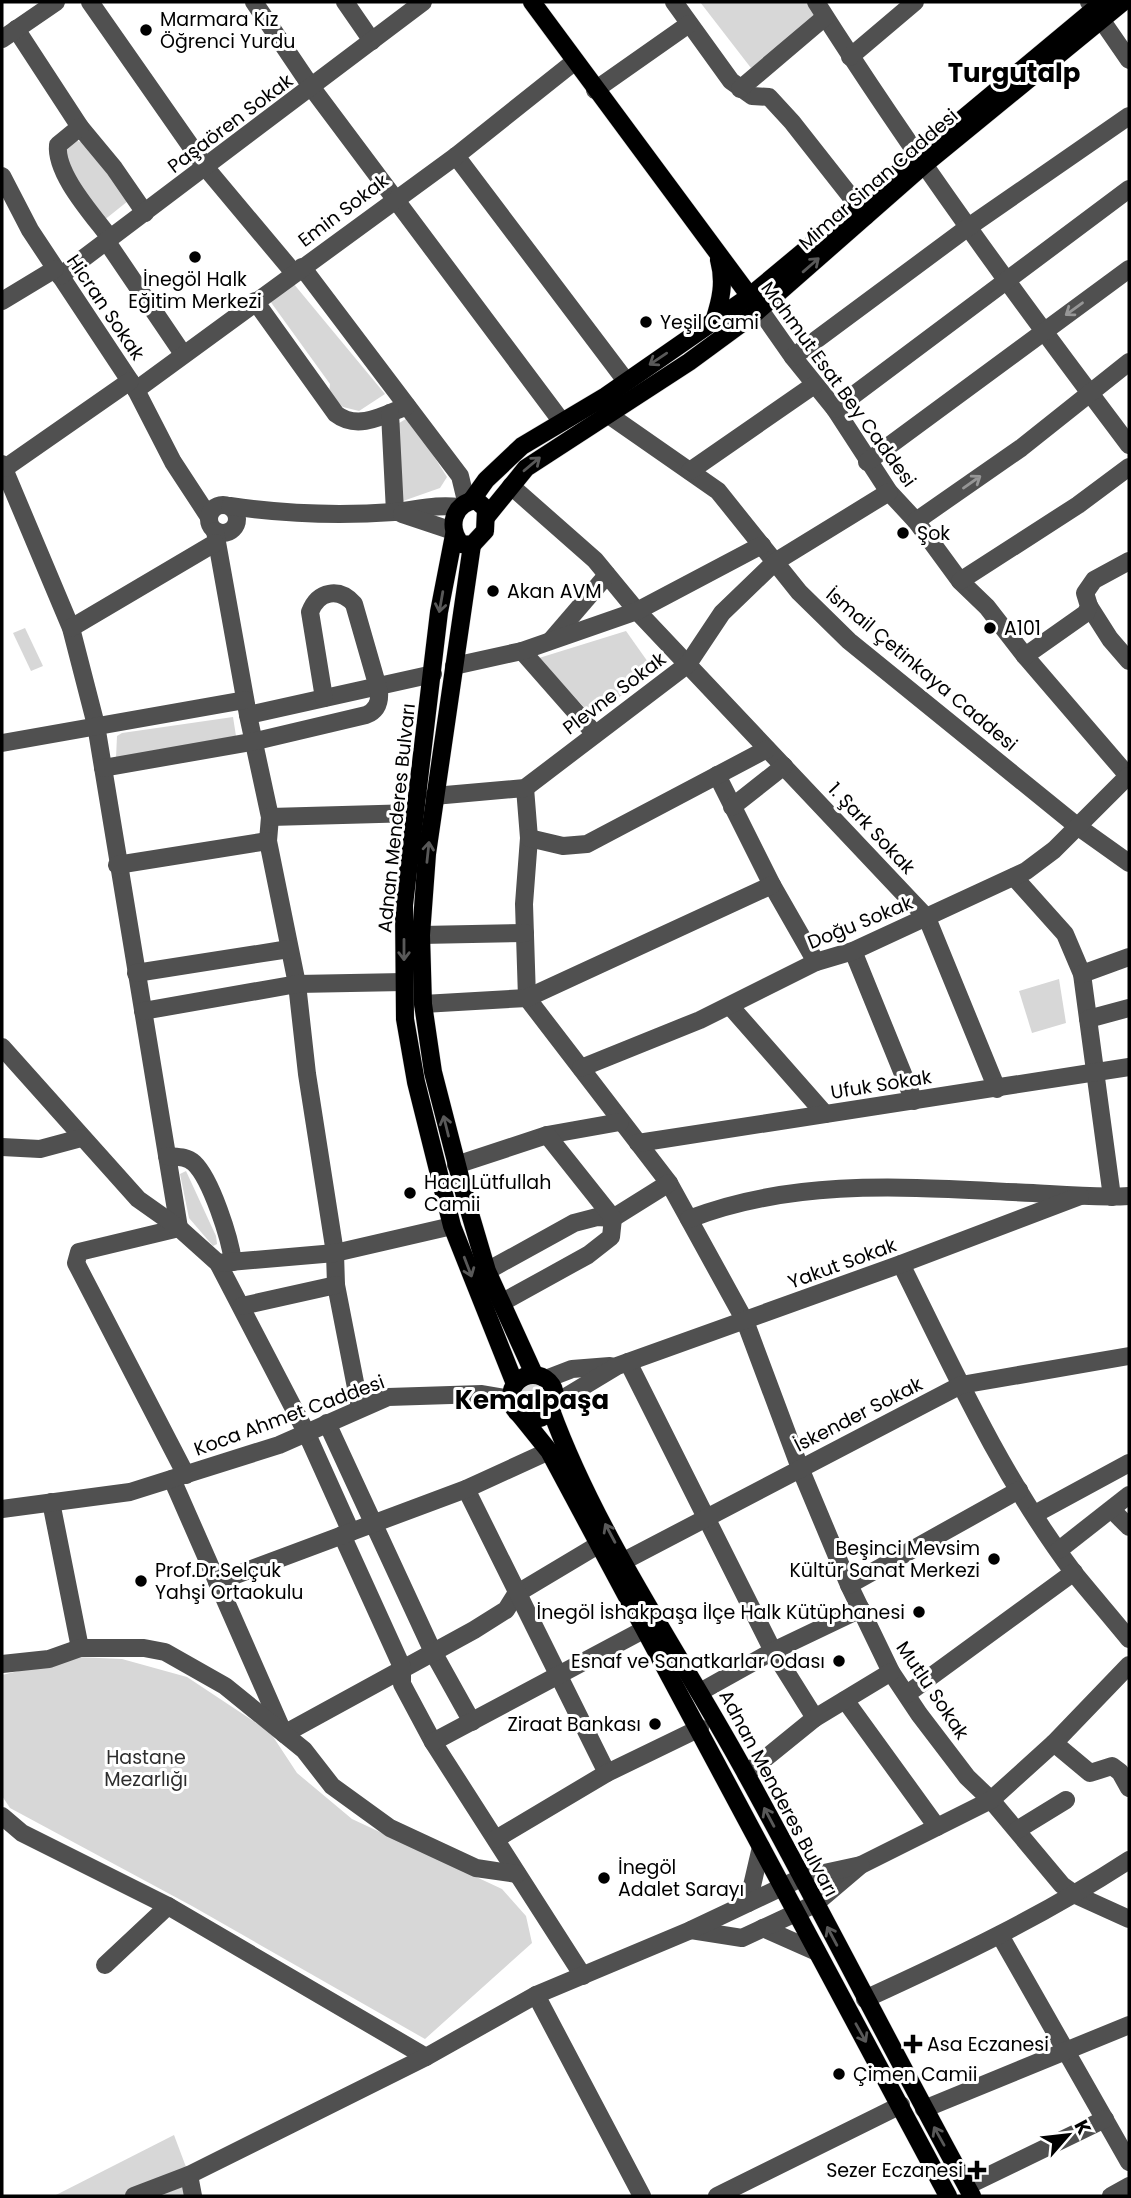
<svg xmlns="http://www.w3.org/2000/svg" width="1131" height="2198" font-family="Poppins,sans-serif">
<style>
.green{fill:#d7d7d7}
.lines{fill:none;stroke-linecap:round;stroke-linejoin:round}
.major-casing{stroke:#dbdbdb;stroke-width:19}
.minor{stroke:#505050;stroke-width:18}
.major{stroke:#000;stroke-width:18}
.oneway{stroke:#595959}
.oneway2{stroke:#969696}
.poi-dot{fill:#000;stroke:#fff;stroke-width:2.5}
.labels{text-anchor:middle;stroke-width:6;stroke-linejoin:round;paint-order:stroke}
.poi-label{font-size:19px;fill:#000;stroke:#fff;text-anchor:start}
.street-label{font-size:19px;fill:#000;stroke:#fff}
.park-label{font-size:19px;fill:#2e2e2e;stroke:#fff}
.district-label{font-size:26px;font-weight:bold;fill:#000;stroke:#fff}
</style>
<rect width="100%" height="100%" fill="#fff"/>
<g class="green">
<path d="M700,2H809L819,15L751,68Z"/>
<path d="M75,140L84,143L128,201L103,221L62,159V152Z"/>
<path d="M293,283L385,394L359,411L343,407L329,394L330,384L270,301Z"/>
<path d="M409,417L447,477L440,488L403,501L396,425Z"/>
<path d="M25,628L43,666L31,671L13,633Z"/>
<path d="M626,631L655,672L592,716L539,658Z"/>
<path d="M233,717L236,736L116,758L117,736L122,733Z"/>
<path d="M1059,979L1066,1023L1032,1033L1019,991Z"/>
<path d="M186,1171L216,1236L217,1244L213,1246L189,1218L180,1174Z"/>
<circle cx="532" cy="1397" r="14"/>
<path d="M77,1657L122,1659L187,1677L270,1732L297,1773L352,1819L502,1889L526,1916L532,1943L425,2039L192,1906L10,1808L2,1796V1675Z"/>
<path d="M174,2135L189,2175L191,2196H54Z"/>
</g>
<g class="lines">
<defs>
<g id="major">
<path d="M532,2L757,306"/>
<path d="M714,321C721,300 725,282 719,260"/>
<path d="M476,500L486,509L485,531L472,545L461,544C447,527 453,503 476,500Z"/>
<path d="M471,501L486,480L522,446L606,396L750,296L1103,2"/>
<path d="M487,516L526,468L689,362L753,315L925,164L1123,2"/>
<path d="M454,535L439,612L404,905L405,1019L416,1082L452,1226L515,1384"/>
<path d="M472,545L427,854L421,935L423,1004L433,1072L466,1200L487,1271L534,1374"/>
<circle cx="533" cy="1397" r="22"/>
<path d="M551,1410C598,1538 680,1653 745,1772C823,1913 895,2056 972,2196"/>
<path d="M520,1415L549,1451L948,2196"/>
</g>
</defs>
<use href="#major" class="major-casing"/>
<g class="minor">
<path d="M90,2L206,168L294,273"/>
<path d="M254,2L312,88L562,422"/>
<path d="M345,2L372,41"/>
<path d="M674,2L731,81L752,96L769,97L792,122L866,216"/>
<path d="M816,2C913,155 1020,301 1129,445"/>
<path d="M1089,2L1129,60"/>
<path d="M16,29L80,127L114,168L145,213"/>
<path d="M2,39L56,2"/>
<path d="M850,57L915,2"/>
<path d="M740,89L825,17"/>
<path d="M595,90L689,24"/>
<path d="M80,127L58,145C55,174 93,215 110,238"/>
<path d="M456,156L626,381"/>
<path d="M2,176L30,230L136,390L173,462L209,517"/>
<path d="M107,242L183,354"/>
<path d="M302,267L460,476L466,501"/>
<path d="M60,276L423,2"/>
<path d="M2,301L55,269"/>
<path d="M255,301L336,414C358,431 384,415 407,406"/>
<path d="M760,310L793,357L835,409L889,492L916,521L960,581L987,607L1025,656L1129,777"/>
<path d="M793,357L967,228L1129,116"/>
<path d="M136,390L456,156L574,62"/>
<path d="M835,409L1129,189"/>
<path d="M390,413L395,512"/>
<path d="M606,413L718,491L799,592L849,641L1077,826L1129,863"/>
<path d="M867,462L1129,269"/>
<path d="M2,464L71,628L96,725L179,1228L79,1252L76,1263L186,1475"/>
<path d="M5,468L130,381"/>
<path d="M690,471L814,385"/>
<path d="M511,486L595,560L637,611L927,918L997,1089"/>
<circle cx="223" cy="519" r="14"/>
<path d="M230,506C285,514 339,516 394,512C417,510 435,504 459,507"/>
<path d="M402,514L453,531"/>
<path d="M916,521L1021,448L1129,362"/>
<path d="M215,531L248,715L270,817L268,841L297,984L307,1074L335,1253L336,1285L360,1408"/>
<path d="M960,581L1078,505L1129,467"/>
<path d="M1089,606L1110,639L1129,661"/>
<path d="M71,628L215,543"/>
<path d="M552,639L607,575"/>
<path d="M522,651L595,734"/>
<path d="M1025,656L1086,613L1089,606L1085,593L1094,580L1129,561"/>
<path d="M454,666L522,651L637,611L762,545"/>
<path d="M248,715L433,674"/>
<path d="M2,743L245,700"/>
<path d="M103,768L256,741L366,715C376,711 380,703 379,691L354,604C339,587 318,591 310,612L324,698"/>
<path d="M717,775L772,885L816,962"/>
<path d="M525,788L529,838L524,904L527,998"/>
<path d="M434,796L525,788L688,664L722,613L775,562L889,492"/>
<path d="M732,807L784,766"/>
<path d="M270,817L415,813"/>
<path d="M529,838L563,846L587,844L767,749"/>
<path d="M117,865L268,841"/>
<path d="M1014,877L1065,934L1082,974L1112,1197"/>
<path d="M421,935L525,933"/>
<path d="M853,951L914,1101"/>
<path d="M136,973L289,949"/>
<path d="M1082,974L1129,957"/>
<path d="M527,998L669,1183L745,1321L800,1468L849,1585L891,1672L919,1714L967,1777L991,1800L1062,1885L1076,1895L1129,1919"/>
<path d="M423,1004L527,998L772,885"/>
<path d="M730,1006L825,1114"/>
<path d="M143,1011L297,984L404,982"/>
<path d="M1088,1019L1129,1008"/>
<path d="M2,1047L138,1199L179,1228L218,1263L306,1432L351,1532"/>
<path d="M581,1068L700,1020L816,962L853,951L1026,871L1054,850L1128,776"/>
<path d="M638,1143L1129,1067"/>
<path d="M2,1147L40,1149L81,1138"/>
<path d="M167,1156C177,1157 186,1156 194,1163C211,1179 230,1238 233,1262"/>
<path d="M456,1165L547,1135L620,1122"/>
<path d="M689,1219C800,1176 917,1188 1033,1193C1065,1195 1097,1198 1129,1196"/>
<path d="M218,1263L335,1253L452,1226"/>
<path d="M901,1264C953,1369 1003,1479 1074,1573C1092,1595 1111,1617 1129,1639"/>
<path d="M487,1271L574,1223L597,1217L613,1218L669,1183"/>
<path d="M501,1303L588,1255L611,1237L613,1218L547,1135"/>
<path d="M242,1306L336,1285"/>
<path d="M628,1362L773,1651L815,1718"/>
<path d="M546,1379L572,1369L610,1366"/>
<path d="M554,1404L617,1366L901,1264L1080,1196"/>
<path d="M327,1423L433,1652L472,1722"/>
<path d="M172,1479L284,1734L474,1630L506,1610L516,1594L598,1545"/>
<path d="M466,1489L607,1773"/>
<path d="M51,1502L80,1648"/>
<path d="M2,1509L130,1492L279,1445L388,1397L482,1394L511,1399"/>
<path d="M1112,1510L1129,1527"/>
<path d="M1035,1514L1129,1463"/>
<path d="M342,1535L402,1667V1684L433,1742L583,1976"/>
<path d="M1059,1550L1129,1495"/>
<path d="M624,1561L961,1385L1129,1356"/>
<path d="M217,1582L466,1489L549,1451"/>
<path d="M849,1585L1019,1490"/>
<path d="M2,1664L49,1659L80,1648H144L165,1652L225,1686L304,1750L332,1786L390,1828L476,1868L517,1874"/>
<path d="M700,1692L773,1651L861,1609"/>
<path d="M907,1694L1074,1572"/>
<path d="M845,1700L937,1827"/>
<path d="M433,1742L645,1629"/>
<path d="M1054,1743L1090,1773L1112,1766L1120,1772L1129,1788"/>
<path d="M746,1774L815,1718L891,1672"/>
<path d="M2,1816L22,1833L168,1906L426,2057"/>
<path d="M1017,1830L1066,1800"/>
<path d="M496,1839L607,1773L700,1728"/>
<path d="M748,1903L761,1847"/>
<path d="M763,1928L817,1952"/>
<path d="M691,1930L742,1938L815,1904L861,1865L991,1800L1054,1743L1129,1665"/>
<path d="M1001,1937L1129,2162"/>
<path d="M105,1965L168,1906"/>
<path d="M536,1995L642,2196"/>
<path d="M865,1999C959,1956 1043,1916 1129,1860"/>
<path d="M924,2109L1129,2025"/>
<path d="M189,2175L193,2196"/>
<path d="M967,2186L1105,2119"/>
<path d="M134,2196L189,2175L426,2057L536,1995L691,1930L801,1878L861,1865"/>
<path d="M717,2196L901,2105"/>
<path d="M1111,2196L1129,2186"/>
</g>
<use href="#major" class="major"/>
</g>
<defs><path id="oneway-shaft" d="M-6 0H5M1.5-3L5.5 0L1.5 3" fill="none" stroke-width="1.6" stroke-linecap="round" stroke-linejoin="round" transform="scale(1.75)"/></defs>
<g class="oneway">
<use href="#oneway-shaft" transform="translate(811 265) rotate(-41)"/>
<use href="#oneway-shaft" transform="translate(658 359) rotate(146)"/>
<use href="#oneway-shaft" transform="translate(532 464) rotate(-40)"/>
<use href="#oneway-shaft" transform="translate(441 602) rotate(100)"/>
<use href="#oneway-shaft" transform="translate(428 852) rotate(-84)"/>
<use href="#oneway-shaft" transform="translate(404 950) rotate(90)"/>
<use href="#oneway-shaft" transform="translate(446 1126) rotate(-104)"/>
<use href="#oneway-shaft" transform="translate(468 1267) rotate(69)"/>
<use href="#oneway-shaft" transform="translate(610 1533) rotate(-118)"/>
<use href="#oneway-shaft" transform="translate(769 1817) rotate(-118)"/>
<use href="#oneway-shaft" transform="translate(832 1936) rotate(-118)"/>
<use href="#oneway-shaft" transform="translate(861 2033) rotate(61)"/>
<use href="#oneway-shaft" transform="translate(939 2136) rotate(-119)"/>
</g>
<g class="oneway2">
<use href="#oneway-shaft" transform="translate(1074 309) rotate(144)"/>
<use href="#oneway-shaft" transform="translate(972 482) rotate(-35)"/>
</g>
<g class="poi-dot">
<circle cx="146" cy="30" r="7"/>
<circle cx="195" cy="257" r="7"/>
<circle cx="646" cy="322" r="7"/>
<circle cx="903" cy="533" r="7"/>
<circle cx="493" cy="591" r="7"/>
<circle cx="990" cy="628" r="7"/>
<circle cx="410" cy="1193" r="7"/>
<circle cx="994" cy="1559" r="7"/>
<circle cx="141" cy="1581" r="7"/>
<circle cx="919" cy="1612" r="7"/>
<circle cx="839" cy="1661" r="7"/>
<circle cx="655" cy="1724" r="7"/>
<circle cx="604" cy="1878" r="7"/>
<path d="M909.5 2033.5h7v7h7v7h-7v7h-7v-7h-7v-7h7z"/>
<circle cx="839" cy="2074" r="7"/>
<path d="M973.5 2159.5h7v7h7v7h-7v7h-7v-7h-7v-7h7z"/>
</g>
<g class="labels">
<g class="poi-label">
<text x="160" y="26">Marmara Kız<tspan x="160" dy="22">Öğrenci Yurdu</tspan></text>
<text x="195" y="286" text-anchor="middle">İnegöl Halk<tspan x="195" dy="22">Eğitim Merkezi</tspan></text>
<text x="660" y="329">Yeşil Cami</text>
<text x="917" y="540">Şok</text>
<text x="507" y="598">Akan AVM</text>
<text x="1004" y="635">A101</text>
<text x="424" y="1189">Hacı Lütfullah<tspan x="424" dy="22">Camii</tspan></text>
<text x="980" y="1555" text-anchor="end">Beşinci Mevsim<tspan x="980" dy="22">Kültür Sanat Merkezi</tspan></text>
<text x="155" y="1577">Prof.Dr.Selçuk<tspan x="155" dy="22">Yahşi Ortaokulu</tspan></text>
<text x="905" y="1619" text-anchor="end">İnegöl İshakpaşa İlçe Halk Kütüphanesi</text>
<text x="825" y="1668" text-anchor="end">Esnaf ve Sanatkarlar Odası</text>
<text x="641" y="1731" text-anchor="end">Ziraat Bankası</text>
<text x="618" y="1874">İnegöl<tspan x="618" dy="22">Adalet Sarayı</tspan></text>
<text x="927" y="2051">Asa Eczanesi</text>
<text x="853" y="2081">Çimen Camii</text>
<text x="963" y="2177" text-anchor="end">Sezer Eczanesi</text>
</g>
<g class="street-label">
<text transform="translate(230 123) rotate(-37)" y="7">Paşaören Sokak</text>
<text transform="translate(878 179) rotate(-41)" y="7">Mimar Sinan Caddesi</text>
<text transform="translate(343 210) rotate(-37)" y="7">Emin Sokak</text>
<text transform="translate(106 307) rotate(56)" y="7">Hicran Sokak</text>
<text transform="translate(839 384) rotate(54)" y="7">Mahmut Esat Bey Caddesi</text>
<text transform="translate(922 669) rotate(40)" y="7">İsmail Çetinkaya Caddesi</text>
<text transform="translate(614 693) rotate(-37)" y="7">Plevne Sokak</text>
<text transform="translate(396 818) rotate(-84)" y="7">Adnan Menderes Bulvarı</text>
<text transform="translate(872 828) rotate(47)" y="7">1. Şark Sokak</text>
<text transform="translate(860 922) rotate(-22)" y="7">Doğu Sokak</text>
<text transform="translate(881 1084) rotate(-9)" y="7">Ufuk Sokak</text>
<text transform="translate(842 1263) rotate(-20)" y="7">Yakut Sokak</text>
<text transform="translate(858 1414) rotate(-27)" y="7">İskender Sokak</text>
<text transform="translate(289 1415) rotate(-20)" y="7">Koca Ahmet Caddesi</text>
<text transform="translate(933 1690) rotate(56)" y="7">Mutlu Sokak</text>
<text transform="translate(779 1793) rotate(62)" y="7">Adnan Menderes Bulvarı</text>
</g>
<g class="park-label">
<text x="146" y="1764">Hastane<tspan x="146" dy="22">Mezarlığı</tspan></text>
</g>
<g class="district-label">
<text x="1014" y="82">Turgutalp</text>
<text x="532" y="1409">Kemalpaşa</text>
</g>
</g>
<rect width="1131" height="2198" fill="none" stroke="#000000" stroke-width="7"/>
<g transform="translate(1068 2135) rotate(62)" stroke="#ffffff" stroke-width="5" paint-order="stroke">
<path d="M0-5L12 26L0 18L-12 26Z" fill="#000000"/>
<text y="-10" font-size="19" font-weight="bold" text-anchor="middle" fill="#000000">K</text>
</g>
</svg>
